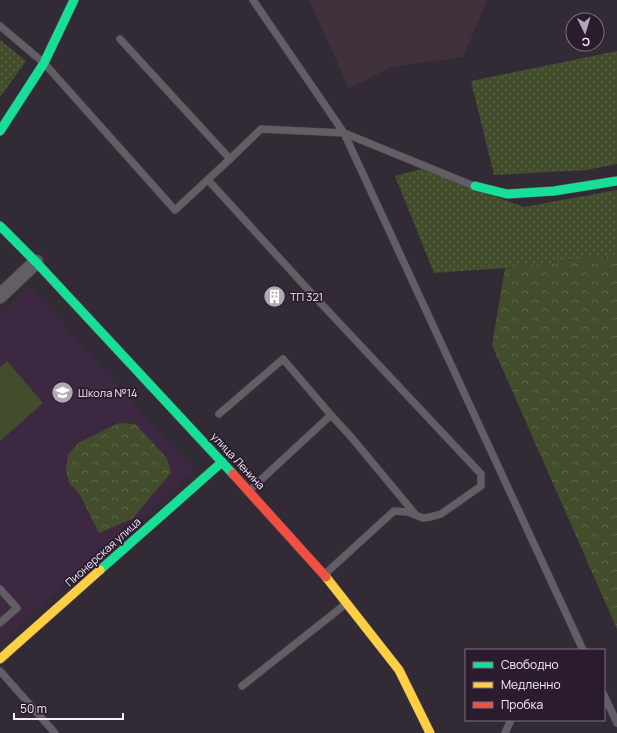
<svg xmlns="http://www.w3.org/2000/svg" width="617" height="733" font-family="Manrope,sans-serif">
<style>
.industrial{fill:#40313d}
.built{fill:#3c2941}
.green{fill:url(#green-dots)}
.forest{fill:url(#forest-crowns)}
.pitch{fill:#424d2b}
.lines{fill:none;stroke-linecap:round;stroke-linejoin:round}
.lane-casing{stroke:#4e4750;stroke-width:8}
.street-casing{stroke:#4e4750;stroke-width:16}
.fast-casing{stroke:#4e4750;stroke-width:10}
.slow-casing{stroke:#4e4750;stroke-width:10}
.jam-casing{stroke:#4e4750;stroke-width:10}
.lane{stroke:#635d65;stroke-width:7}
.street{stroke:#635d65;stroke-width:14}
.fast{stroke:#16e098;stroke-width:9}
.slow{stroke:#ffcf43;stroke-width:9}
.jam{stroke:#f24e42;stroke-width:9}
.labels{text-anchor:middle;stroke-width:3.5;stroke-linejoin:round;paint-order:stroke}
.poi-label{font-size:11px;fill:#f7ecf9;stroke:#2b1b2f;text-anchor:start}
.street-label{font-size:11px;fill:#f7ecf9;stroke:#2b1b2f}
</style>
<defs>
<pattern id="green-dots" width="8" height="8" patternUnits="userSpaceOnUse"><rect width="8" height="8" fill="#424d2b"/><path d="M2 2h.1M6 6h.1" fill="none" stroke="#5e674a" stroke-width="1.8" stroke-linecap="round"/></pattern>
<pattern id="forest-crowns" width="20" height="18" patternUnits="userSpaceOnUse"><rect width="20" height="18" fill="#424d2b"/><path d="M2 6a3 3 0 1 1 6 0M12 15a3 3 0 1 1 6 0" fill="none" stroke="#5e674a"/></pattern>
</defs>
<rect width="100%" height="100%" fill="#322a35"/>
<path class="industrial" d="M309,0H487L463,57L390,67L368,79L349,88Z"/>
<path class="built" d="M30,287L194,471L0,642V314Z"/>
<g class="green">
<path d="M0,40L26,61L0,97Z"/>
<path d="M617,51V164L586,170L494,175L471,81Z"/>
<path d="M422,169L524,207L617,190V255L505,268L434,273L395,176Z"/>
</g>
<g class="forest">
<path d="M617,255V629L492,345L505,268Z"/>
<path d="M119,423L135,424L167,458L171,473L132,519L99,533L79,493L69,483L66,469L68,455L78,443Z"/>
</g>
<path class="pitch" d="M7,361L43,403L0,441V367Z"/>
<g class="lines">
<defs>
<g id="lane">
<path d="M253,0L344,133L474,186"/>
<path d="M0,26L44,63L175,210L230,159L261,129L344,133L583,650"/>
<path d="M120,39L230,159"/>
<path d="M208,180L314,296L481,474V486L441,514L430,517L423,518L408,512L394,511L326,573"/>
<path d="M219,414L283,359L331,415L352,438L415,514"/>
<path d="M250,490L331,415"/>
<path d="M0,589L17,608L0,623"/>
<path d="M0,671L55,733"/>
<path d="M242,686L347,603"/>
<path d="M604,695L617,723"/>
<path d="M505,733L511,720"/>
</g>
<path id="street" d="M0,296L36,262"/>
<g id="fast">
<path d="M0,131L44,63L74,0"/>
<path d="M475,186L507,194L554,191L617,181"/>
<path d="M0,226L36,262L233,474"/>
<path d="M100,570L222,462"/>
</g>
<g id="slow">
<path d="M326,577L399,670L430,733"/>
<path d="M0,659L100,570"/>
</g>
<path id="jam" d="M233,474L326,577"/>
</defs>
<use href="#lane" class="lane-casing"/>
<use href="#street" class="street-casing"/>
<use href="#fast" class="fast-casing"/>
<use href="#slow" class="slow-casing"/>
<use href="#jam" class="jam-casing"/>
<use href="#lane" class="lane"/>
<use href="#street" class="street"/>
<use href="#fast" class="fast"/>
<use href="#slow" class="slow"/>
<use href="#jam" class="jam"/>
</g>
<defs>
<symbol id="building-disc" viewBox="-11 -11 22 22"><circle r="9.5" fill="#b2a8b4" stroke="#2b1b2f"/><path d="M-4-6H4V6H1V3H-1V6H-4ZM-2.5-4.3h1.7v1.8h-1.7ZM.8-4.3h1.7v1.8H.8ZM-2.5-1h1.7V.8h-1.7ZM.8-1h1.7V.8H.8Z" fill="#fff"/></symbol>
<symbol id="school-disc" viewBox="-11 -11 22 22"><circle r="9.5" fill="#b2a8b4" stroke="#2b1b2f"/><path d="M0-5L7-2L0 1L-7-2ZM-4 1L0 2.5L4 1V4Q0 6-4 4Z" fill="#fff"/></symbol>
</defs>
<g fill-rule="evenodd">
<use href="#building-disc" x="262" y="284" width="25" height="25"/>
<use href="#school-disc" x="50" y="380" width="25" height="25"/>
</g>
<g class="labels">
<g class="poi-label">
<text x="290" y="301">ТП 321</text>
<text x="78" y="397">Школа №14</text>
</g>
<g class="street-label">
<text transform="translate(238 461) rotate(47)" y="4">улица Ленина</text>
<text transform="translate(103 552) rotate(-42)" y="4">Пионерская улица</text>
</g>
</g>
<rect x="465" y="649" width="140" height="72" fill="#2b1b2f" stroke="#7d6f80"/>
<rect x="473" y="662" width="20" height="6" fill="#16e098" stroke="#7d6f80"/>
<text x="501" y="669" font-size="12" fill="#f7ecf9">Свободно</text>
<rect x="473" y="682" width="20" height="6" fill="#ffcf43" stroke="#7d6f80"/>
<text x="501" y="689" font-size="12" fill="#f7ecf9">Медленно</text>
<rect x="473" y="702" width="20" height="6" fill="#f24e42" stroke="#7d6f80"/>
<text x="501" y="709" font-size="12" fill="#f7ecf9">Пробка</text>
<g transform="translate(585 32) rotate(175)"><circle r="19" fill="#2b1b2f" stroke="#7d6f80"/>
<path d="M0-3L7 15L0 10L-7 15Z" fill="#b2a8b4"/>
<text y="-6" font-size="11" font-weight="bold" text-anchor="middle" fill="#f7ecf9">С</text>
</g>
<path d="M14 713v6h109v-6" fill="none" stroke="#f7ecf9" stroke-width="2"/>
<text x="20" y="713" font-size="12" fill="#f7ecf9" stroke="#2b1b2f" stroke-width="3" paint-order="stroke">50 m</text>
</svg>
